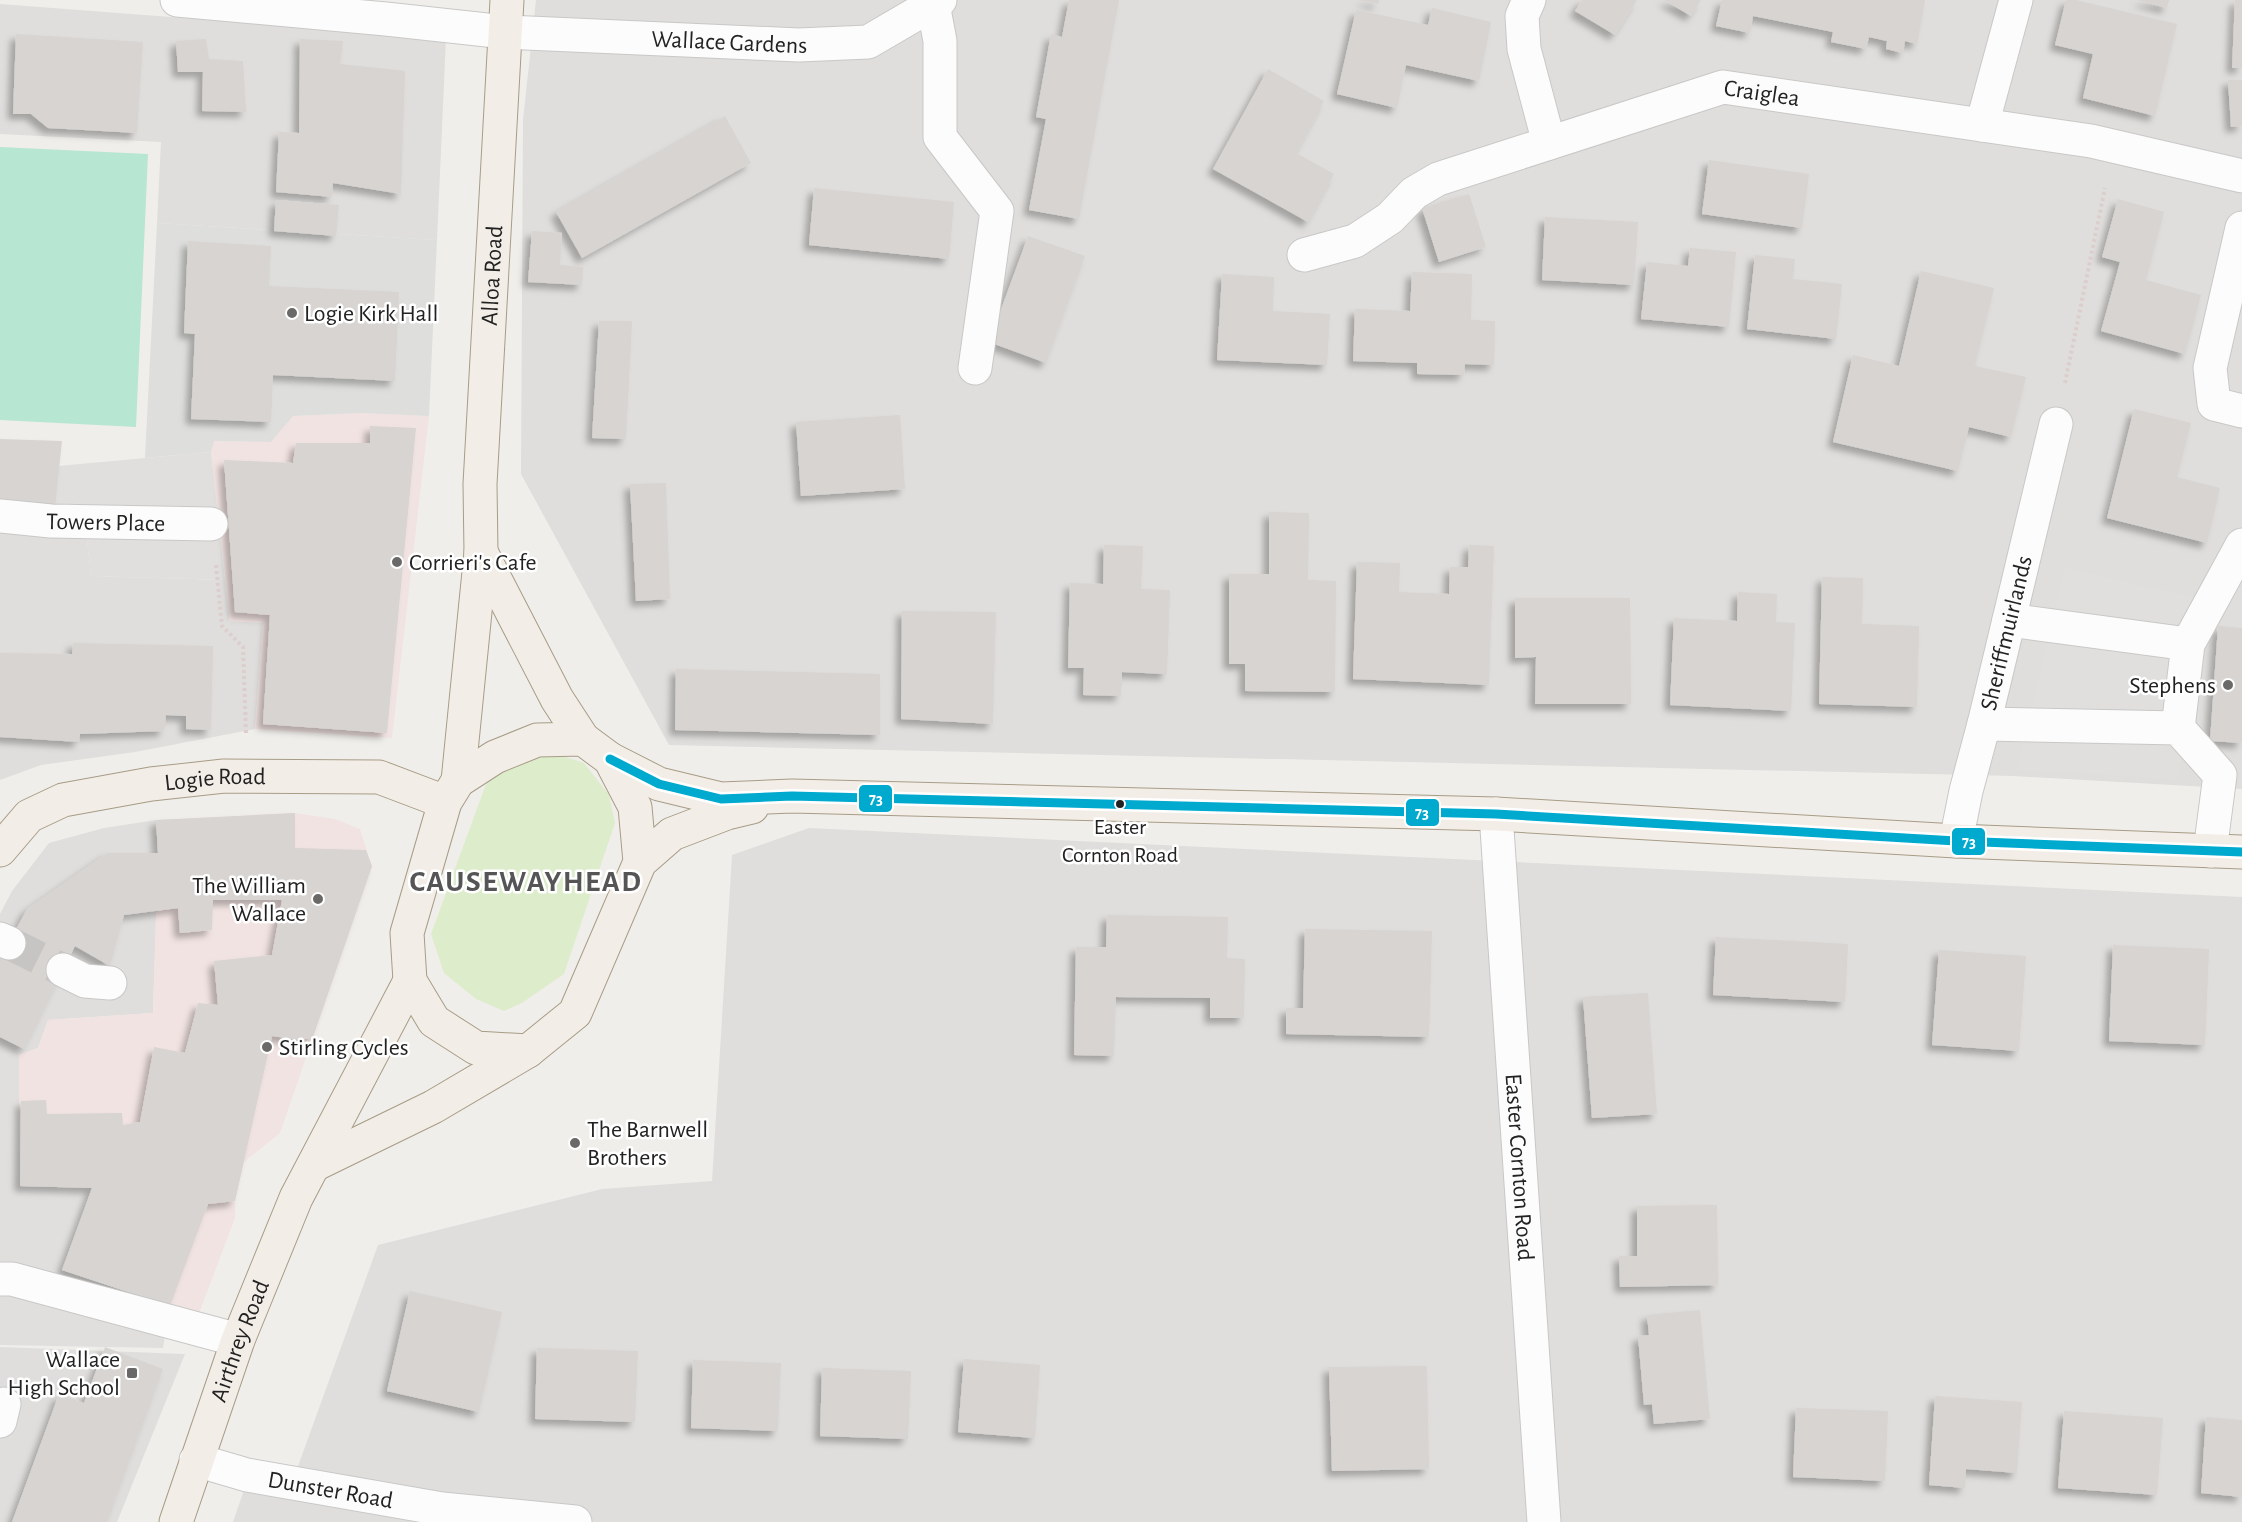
<svg xmlns="http://www.w3.org/2000/svg" width="2242" height="1522" font-family="'Alegreya Sans',sans-serif">
<style>
.residential{fill:#dfdedc}
.commercial{fill:#f1e3e1}
.religious{fill:#dededc}
.grass{fill:#ddeccb}
.pitch{fill:#b7e6d2}
.parking{fill:#e0dfde}
.building{fill:#d7d4d2;filter:url(#shadow)}
.lines{fill:none;stroke-linecap:round;stroke-linejoin:round}
.minor-tunnel{stroke:#c7c5c3;stroke-width:33;stroke-dasharray:33 16;stroke-linecap:butt}
.minor-casing{stroke:#c9c8c7;stroke-width:35}
.major-casing{stroke:#a79c86;stroke-width:35}
.path{stroke:#dccecd;stroke-width:4;stroke-dasharray:3 3;stroke-linecap:butt}
.minor{stroke:#fdfcfc;stroke-width:33}
.major{stroke:#f3ede7;stroke-width:33}
.bus-1-casing{stroke:#fff;stroke-width:14}
.bus-1{stroke:#00a9ce;stroke-width:9}
.poi-dot{fill:#6a6968;stroke:#fff;stroke-width:2}
.bus-dot{fill:#222;stroke:#fff;stroke-width:2}
.labels{text-anchor:middle;stroke-width:5;stroke-linejoin:round;paint-order:stroke}
.bus-label{font-size:22px;fill:#222;stroke:#fff}
.street-label{font-size:24px;fill:#222;stroke:#fff}
.poi-label{font-size:24px;fill:#222;stroke:#fff;text-anchor:start}
.district-label{font-size:30px;font-weight:bold;letter-spacing:1.5px;fill:#555;stroke:#fff}
.line-badge{stroke:#fff;stroke-width:2}
.badge-label{font-size:16px;text-anchor:middle;font-weight:bold;fill:#fff}
</style>
<defs>
<filter id="shadow"><feDropShadow dx="-5.5" dy="5.5" stdDeviation="3" flood-color="#0004"/></filter>
</defs>
<rect width="100%" height="100%" fill="#f0eeeb"/>
<g class="residential">
<path d="M536,0H2242V789L2013,776L669,745L521,474L523,120Z"/>
<path d="M0,4L446,38L437,240L157,223L161,142L0,134Z"/>
<path d="M0,527L45,529L87,539L91,576L225,580L230,621L263,623L255,729L135,752L41,765L0,780Z"/>
<path d="M156,820L158,853L153,1013L48,1020L38,1048L19,1055L0,1054V914L12,891L49,843L104,828Z"/>
<path d="M809,828L2242,897V1522H233L244,1490L288,1494L378,1245L602,1189L712,1181L732,855Z"/>
<path d="M0,1347L185,1354L117,1522H0Z"/>
</g>
<g class="commercial">
<path d="M362,413L429,416L392,738L255,729L263,623L230,621L211,452L213,441L271,442L292,416Z"/>
<path d="M295,813L335,819L360,829L372,867L280,1133L244,1162L235,1201V1218L198,1316L62,1270L91,1188L20,1186L19,1055L38,1048L48,1020L153,1013L158,853L156,820Z"/>
</g>
<path class="religious" d="M157,223L437,240L429,416L362,413L293,416L271,442L214,441L211,452L145,458Z"/>
<path class="grass" d="M550,752L584,763L609,795L615,823L564,974L522,1003L504,1011L476,999L444,973L431,934L486,784L516,761Z"/>
<path class="pitch" d="M0,147L148,154L136,427L0,420Z"/>
<g class="parking">
<path d="M211,452L225,580L91,576L87,539L52,531L58,466Z"/>
<path d="M2065,568L2215,602L2177,779L2017,770Z"/>
<path d="M0,1054L19,1055L20,1186L92,1188L63,1270L170,1306L163,1348L0,1345Z"/>
</g>
<g class="building">
<path d="M1069,0H1119L1079,219L1029,210L1046,119L1036,117L1051,34L1062,37Z"/>
<path d="M1359,0H1379L1378,4Z"/>
<path d="M1582,0H1637L1615,35L1575,11Z"/>
<path d="M1664,0H1701L1691,16Z"/>
<path d="M1722,0H1925L1917,44L1905,41L1903,53L1886,49L1887,41L1869,37L1866,49L1831,42L1833,32L1753,16L1750,33L1716,26Z"/>
<path d="M2066,0H2076L2177,24L2155,116L2083,98L2093,54L2055,45Z"/>
<path d="M2137,0H2169L2167,8Z"/>
<path d="M2235,0H2242V68H2232Z"/>
<path d="M1432,8L1491,22L1479,81L1406,65L1397,108L1337,94L1356,10L1428,25Z"/>
<path d="M16,34L143,42L137,133L48,128L31,114H13Z"/>
<path d="M206,39L209,59L243,61L246,112L202,111L203,72H178L176,41Z"/>
<path d="M300,39L343,41L340,64L405,71L401,194L333,183L332,197L276,192L279,132L299,133Z"/>
<path d="M1268,69L1324,101L1296,153L1334,174L1308,222L1213,169Z"/>
<path d="M2228,80H2242V126L2231,127Z"/>
<path d="M725,116L751,163L582,258L556,212Z"/>
<path d="M1709,160L1809,174L1802,228L1702,214Z"/>
<path d="M814,188L954,202L949,259L809,245Z"/>
<path d="M1469,194L1486,247L1439,262L1422,208Z"/>
<path d="M2118,199L2164,212L2146,280L2201,295L2185,354L2101,331L2120,262L2102,257Z"/>
<path d="M276,200L339,205L336,236L274,231Z"/>
<path d="M1545,217L1638,222L1634,285L1542,280Z"/>
<path d="M532,231L562,233L560,265L583,267L582,285L528,282Z"/>
<path d="M1028,236L1085,256L1046,363L989,342Z"/>
<path d="M188,241L271,246L269,286L399,292L395,381L273,375L271,422L191,419L195,334L184,333Z"/>
<path d="M1690,248L1736,252L1729,327L1641,319L1647,262L1688,266Z"/>
<path d="M1755,255L1795,259L1793,279L1842,284L1836,339L1747,329Z"/>
<path d="M1921,271L1994,288L1975,366L2026,377L2011,437L1969,427L1958,471L1833,442L1853,355L1899,366Z"/>
<path d="M1412,272L1472,274L1471,320L1495,321L1494,365L1465,364L1464,375L1417,374V363L1353,361L1355,309L1410,311Z"/>
<path d="M1222,274L1274,277L1273,311L1330,314L1327,365L1217,360Z"/>
<path d="M599,321H632L626,439L592,438Z"/>
<path d="M2134,409L2191,423L2177,477L2220,488L2207,543L2107,518Z"/>
<path d="M900,415L905,489L801,496L796,422Z"/>
<path d="M370,426L416,428L387,733L263,724L270,615L235,612L224,460L293,463L296,443H370Z"/>
<path d="M0,439L62,441L55,507L0,504Z"/>
<path d="M666,483L670,599L636,601L630,484Z"/>
<path d="M1269,512L1309,513L1308,580L1336,581L1335,692L1245,691V664H1229V574H1269Z"/>
<path d="M1104,545L1143,546L1141,589L1170,590L1167,674L1122,672L1121,696L1083,695L1084,668H1068L1070,583L1103,584Z"/>
<path d="M1469,545L1494,546L1489,685L1353,679L1357,562L1400,563L1399,592L1449,594L1450,567H1468Z"/>
<path d="M1822,577L1863,578L1862,624L1919,626L1917,707L1819,704Z"/>
<path d="M1738,592L1777,594L1776,622L1795,623L1791,711L1670,705L1674,618L1737,621Z"/>
<path d="M1515,598H1630L1631,704H1535L1536,657L1515,658Z"/>
<path d="M902,611L996,612L993,724L901,719Z"/>
<path d="M2218,626L2242,628V743L2210,741Z"/>
<path d="M73,643L213,646L211,730L186,729V716L166,715L164,731L80,734L79,742L0,737V653L72,654Z"/>
<path d="M676,669L880,674V735L675,730Z"/>
<path d="M295,813V848L366,850L372,866L313,1037L301,1040L272,1036L235,1201L208,1204L170,1306L62,1270L92,1188L20,1186L21,1101L46,1100L47,1114L122,1113L123,1125L140,1122L154,1047L185,1053L198,1003L218,1005L214,961L272,955L282,900H213L212,930L180,933L178,908L124,915L110,966L75,946L24,1049L0,1037V959L27,909L107,853H158L156,820Z"/>
<path d="M1107,915L1228,917L1227,958L1245,959L1244,1018H1210V998L1116,997L1114,1056L1074,1055L1076,947H1106Z"/>
<path d="M1305,929L1432,931L1429,1037L1286,1034V1008H1303Z"/>
<path d="M1716,937L1848,944L1845,1002L1713,995Z"/>
<path d="M2113,945L2209,949L2205,1045L2109,1041Z"/>
<path d="M1939,950L2026,956L2019,1051L1932,1045Z"/>
<path d="M1648,993L1657,1114L1592,1118L1583,997Z"/>
<path d="M1717,1205L1718,1285L1620,1287L1619,1256H1637V1206Z"/>
<path d="M410,1291L502,1312L479,1412L387,1391Z"/>
<path d="M1700,1310L1710,1419L1654,1424L1652,1404L1644,1405L1638,1336L1649,1335L1647,1315Z"/>
<path d="M105,1347L163,1369L107,1522H12L59,1394L84,1403Z"/>
<path d="M537,1348L638,1351L635,1422L535,1419Z"/>
<path d="M964,1359L1040,1365L1035,1438L958,1432Z"/>
<path d="M693,1360L781,1363L778,1431L691,1428Z"/>
<path d="M1427,1366L1429,1469L1332,1471L1329,1367Z"/>
<path d="M822,1368L911,1371L908,1439L820,1436Z"/>
<path d="M1935,1396L2022,1402L2017,1473L1966,1469L1965,1488L1929,1485Z"/>
<path d="M1796,1408L1888,1411L1885,1481L1793,1477Z"/>
<path d="M2064,1411L2163,1418L2157,1495L2058,1488Z"/>
<path d="M2206,1417L2242,1420V1497L2201,1493Z"/>
</g>
<g class="lines">
<path class="minor-tunnel" d="M9,943L63,970"/>
<defs>
<g id="minor">
<path id="s1" d="M177,0L386,19L505,32L799,45L868,42L940,0"/>
<path d="M1529,0L1522,16L1524,49L1549,143"/>
<path d="M933,4L940,41V137L997,211L975,368"/>
<path d="M1982,125L2016,0"/>
<path d="M2242,228L2210,368L2214,404L2242,411"/>
<path id="s2" d="M1304,255L1355,241L1390,218L1414,193L1438,179L1723,87L2091,141L2242,176"/>
<path id="s3" d="M0,516L51,521L211,524"/>
<path d="M2009,620L2188,644"/>
<path d="M1984,724L2178,728L2220,775L2210,851"/>
<path d="M2178,728L2188,644L2242,545"/>
<path id="s4" d="M1496,814L1544,1522"/>
<path id="s5" d="M1956,841L1966,791L1984,724L2056,424"/>
<path d="M0,939L9,943"/>
<path d="M63,970L85,981L110,983"/>
<path d="M0,1279H12L238,1340"/>
<path d="M0,1421L4,1404"/>
<path id="s6" d="M196,1460L247,1475L442,1509L575,1522"/>
</g>
<g id="major">
<path d="M481,552L557,699L583,739"/>
<path d="M610,759L659,784L721,799L792,796L1496,814L1956,841L2242,852"/>
<path id="s7" d="M458,781L481,552L480,484L507,0"/>
<path id="s8" d="M0,850L29,816L63,800L151,784L224,776L379,777L445,802"/>
<path d="M640,862L635,807L610,759L583,739L537,740L495,757L458,781L445,802L407,933L410,981L434,1021L476,1048L528,1051L575,1013L640,862L672,834L727,813L752,807"/>
<path d="M314,1165L433,1107L528,1051"/>
<path id="s9" d="M176,1522L238,1340L296,1198L410,981"/>
</g>
</defs>
<use href="#minor" class="minor-casing"/>
<use href="#major" class="major-casing"/>
<g class="path">
<path d="M2065,383L2105,188"/>
<path d="M216,565L222,626L243,647L246,734"/>
</g>
<use href="#minor" class="minor"/>
<use href="#major" class="major"/>
<defs>
<path id="bus-1" d="M610,759L659,784L721,799L792,796L1496,814L1956,841L2242,852"/>
</defs>
<use href="#bus-1" class="bus-1-casing"/>
<use href="#bus-1" class="bus-1"/>
</g>
<g class="poi-dot">
<circle cx="292" cy="313" r="6"/>
<circle cx="397" cy="562" r="6"/>
<circle cx="2228" cy="685" r="6"/>
<circle cx="318" cy="899" r="6"/>
<circle cx="267" cy="1047" r="6"/>
<circle cx="575" cy="1143" r="6"/>
<rect x="126" y="1367" width="12" height="12" rx="3"/>
</g>
<circle class="bus-dot" cx="1120" cy="804" r="5"/>
<g class="labels">
<g class="bus-label">
<text x="1120" y="834">Easter<tspan x="1120" dy="28">Cornton Road</tspan></text>
</g>
<g class="street-label">
<text dy="8" stroke="none"><textPath href="#s1" startOffset="554">Wallace Gardens</textPath></text>
<text dy="8" stroke="none"><textPath href="#s2" startOffset="496">Craiglea</textPath></text>
<text dy="8" stroke="none"><textPath href="#s7" startOffset="507">Alloa Road</textPath></text>
<text dy="8" stroke="none"><textPath href="#s3" startOffset="106">Towers Place</textPath></text>
<text dy="8" stroke="none"><textPath href="#s5" startOffset="214">Sheriffmuirlands</textPath></text>
<text dy="8" stroke="none"><textPath href="#s8" startOffset="236">Logie Road</textPath></text>
<text dy="8" stroke="none"><textPath href="#s4" startOffset="354">Easter Cornton Road</textPath></text>
<text dy="8" stroke="none"><textPath href="#s9" startOffset="192">Airthrey Road</textPath></text>
<text dy="8" stroke="none"><textPath href="#s6" startOffset="138">Dunster Road</textPath></text>
</g>
<g class="poi-label">
<text x="304" y="321">Logie Kirk Hall</text>
<text x="409" y="570">Corrieri's Cafe</text>
<text x="2216" y="693" text-anchor="end">Stephens</text>
<text x="306" y="893" text-anchor="end">The William<tspan x="306" dy="28">Wallace</tspan></text>
<text x="279" y="1055">Stirling Cycles</text>
<text x="587" y="1137">The Barnwell<tspan x="587" dy="28">Brothers</tspan></text>
<text x="120" y="1367" text-anchor="end">Wallace<tspan x="120" dy="28">High School</tspan></text>
</g>
<g class="district-label">
<text x="526" y="891">CAUSEWAYHEAD</text>
</g>
</g>
<g class="line-badge">
<rect x="858" y="784" width="35" height="29" rx="6" fill="#00a9ce"/>
<rect x="1405" y="798" width="35" height="29" rx="6" fill="#00a9ce"/>
<rect x="1951" y="827" width="35" height="29" rx="6" fill="#00a9ce"/>
</g>
<g class="badge-label">
<text x="876" y="804">73</text>
<text x="1422" y="818">73</text>
<text x="1969" y="847">73</text>
</g>
</svg>
